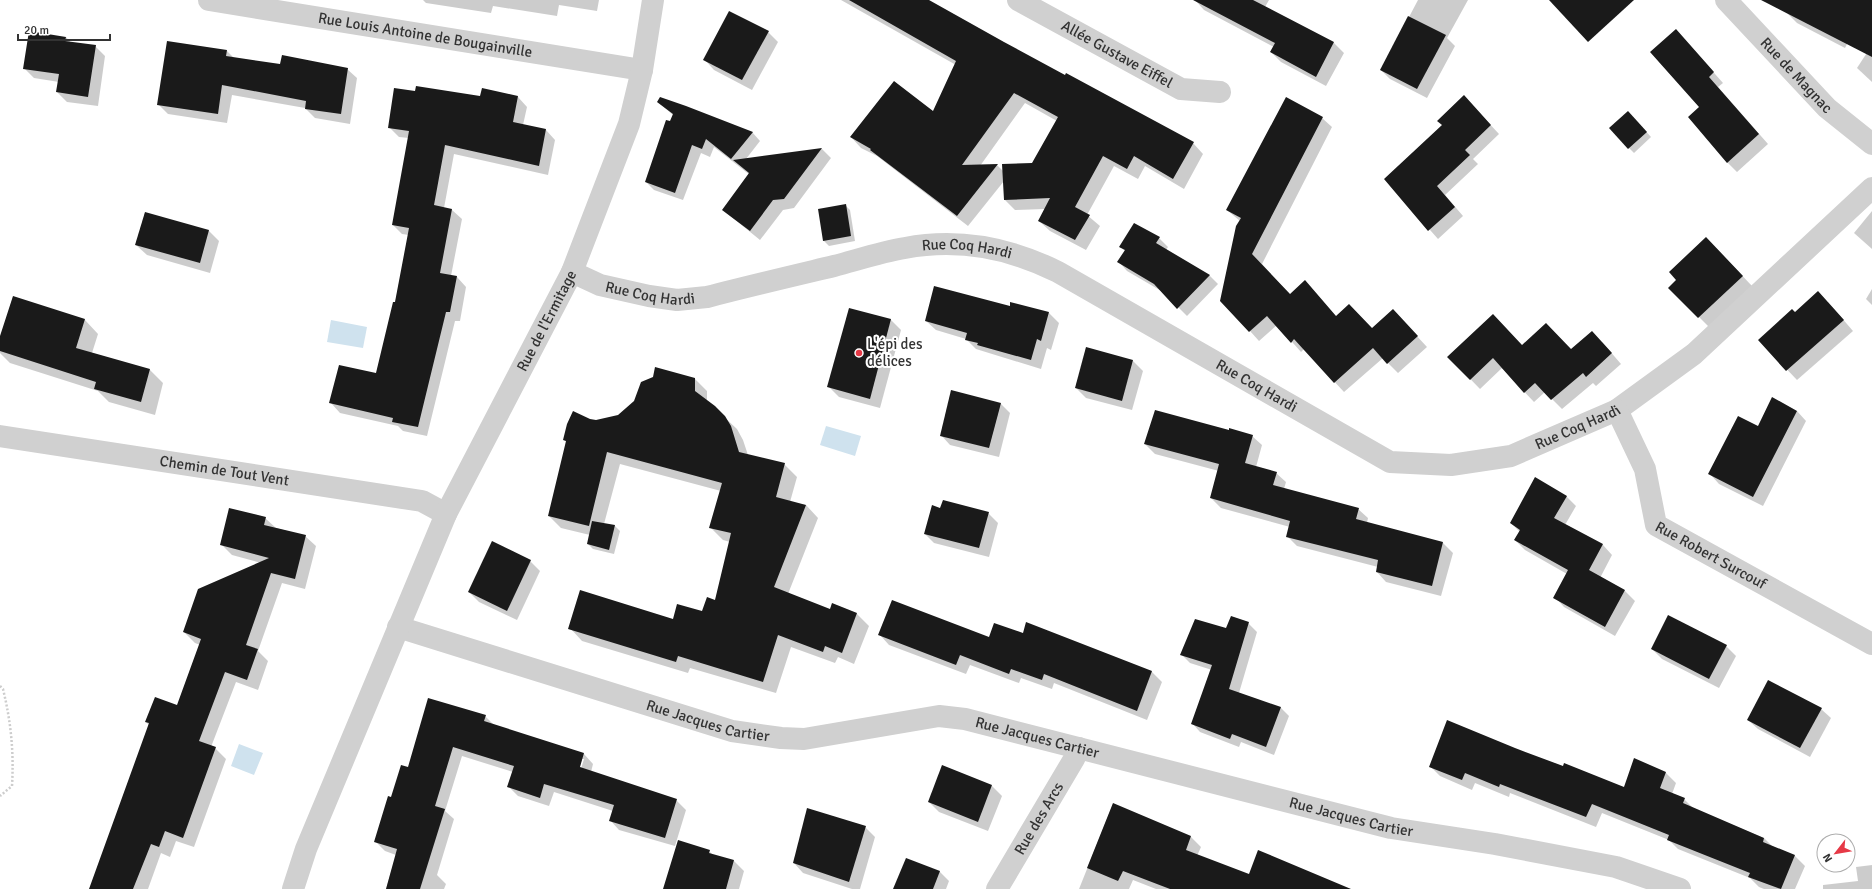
<svg xmlns="http://www.w3.org/2000/svg" width="1872" height="889" font-family="Signika,sans-serif">
<style>
.water{fill:#cfe2ee}
.shadow{fill:#0003;fill-rule:evenodd}
.building{fill:#1a1a1a}
.lines{fill:none;stroke-linecap:round;stroke-linejoin:round}
.path{stroke:#cdcdcd;stroke-width:2.5;stroke-dasharray:2 2;stroke-linecap:butt}
.street{stroke:#d0d0d0;stroke-width:22}
.poi-dot{fill:#e63946;stroke:#fff;stroke-width:1.5}
.labels{text-anchor:middle;stroke-width:4;stroke-linejoin:round;paint-order:stroke}
.street-label{font-size:15px;fill:#333;stroke:#fff}
.poi-label{font-size:15px;fill:#333;stroke:#fff;text-anchor:start}
</style>
<rect width="100%" height="100%" fill="#fff"/>
<g class="water">
<path d="M331,320L367,327L363,348L327,342Z"/>
<path d="M826,426L861,436L855,456L820,445Z"/>
<path d="M239,744L263,753L254,775L231,766Z"/>
</g>
<g class="shadow">
<path d="M423,0H599L597,11L559,5L557,16L493,6L491,13L426,3Z"/>
<path d="M841,0H927L1003,43L1193,143L1203,154L1184,189L1145,166L1138,179L1114,166L1087,215L1100,226L1086,250L1050,231L1039,221L1045,209L1015,210L1005,200L1004,181L968,226L877,156L861,148L851,137L933,113L956,65ZM1025,103L1057,121L1033,164L1003,171L997,165L980,166Z"/>
<path d="M1195,0H1269L1265,7L1334,43L1344,53L1326,86L1281,62L1271,52L1274,47L1204,10Z"/>
<path d="M1418,0H1468L1447,38L1455,46L1427,98L1390,79L1381,70Z"/>
<path d="M1792,0H1859L1866,7L1845,48L1797,23L1787,13Z"/>
<path d="M1676,30L1723,83L1718,87L1768,144L1737,172L1727,162L1700,108Z"/>
<path d="M768,32L778,42L752,90L714,70L704,59Z"/>
<path d="M66,37L71,43L95,46L105,56L98,106L67,102L57,92L59,82L34,78L24,68Z"/>
<path d="M168,42L227,51L234,58L281,65L347,69L357,78L350,124L315,118L305,108L232,95L227,123L168,114L158,104Z"/>
<path d="M1872,45V82L1857,68Z"/>
<path d="M481,97H518L527,107L523,125L546,130L555,140L548,175L454,154L444,208L452,210L462,219L451,276L457,277L466,287L460,321H455L427,436L403,431L398,426L340,413L331,403L376,374L395,303L409,235L402,234L393,225L409,138L399,137L389,127Z"/>
<path d="M658,102L752,132L760,141L746,159L822,149L831,158L794,208L783,210L760,240L723,210L750,175L714,147L710,157L701,153L683,200L654,190L646,182L673,115Z"/>
<path d="M1472,105L1499,134L1473,159L1478,164L1445,195L1463,216L1438,239L1385,179Z"/>
<path d="M1633,117L1651,137L1634,153L1629,148Z"/>
<path d="M1322,118L1332,127L1262,264L1290,295L1336,317L1372,329L1402,320L1427,347L1398,373L1383,358L1344,392L1304,349L1301,352L1277,325L1259,341L1250,331L1240,221L1227,210Z"/>
<path d="M845,205L850,210L855,241L829,246L824,241L819,210Z"/>
<path d="M1872,211V249L1854,233Z"/>
<path d="M145,213L209,231L219,241L210,273L147,255L136,245Z"/>
<path d="M1135,224L1159,238L1168,247L1166,250L1210,276L1218,284L1187,316L1163,292L1127,271L1119,262L1125,251L1121,247Z"/>
<path d="M1716,248L1752,286L1709,327L1670,288Z"/>
<path d="M1872,289V305L1866,299Z"/>
<path d="M13,297L85,320L98,334L92,353L150,370L163,383L155,415L109,402L98,391L10,363L0,353V339Z"/>
<path d="M1828,302L1853,331L1797,380L1759,340Z"/>
<path d="M1011,303L1049,313L1059,323L1051,350L1047,348L1041,369L976,349L966,339L936,330L926,321L1010,307Z"/>
<path d="M849,309L891,320L901,330L880,408L839,397L829,387Z"/>
<path d="M1602,342L1621,364L1596,386L1593,383L1562,409L1545,392L1534,402L1502,368L1480,389L1449,357L1522,346L1571,350Z"/>
<path d="M1087,348L1133,361L1143,371L1132,410L1086,398L1076,388Z"/>
<path d="M695,379L707,391V401L737,429L743,440L748,455L784,464L797,477L790,502L806,505L818,518L788,594L830,610L832,604L857,614L869,626L854,664L838,657L835,663L791,647L776,693L690,668L688,673L582,641L570,628L673,621L703,613L715,601L730,542L723,540L711,528L721,491L620,464L604,524L615,526L620,531L614,554L593,549L588,544L590,535L561,528L549,516L567,442L564,440L590,420L597,421L619,416Z"/>
<path d="M952,392L1001,404L1010,413L999,457L950,445L941,435Z"/>
<path d="M1773,398L1797,411L1806,421L1763,506L1719,484L1710,474L1759,428Z"/>
<path d="M1229,431L1252,436L1262,445L1256,467L1276,473L1286,482L1284,489L1358,509L1368,518L1367,523L1443,543L1453,553L1441,596L1386,582L1377,572L1378,567L1297,546L1287,536L1290,527L1221,508L1211,498L1219,471L1155,454L1145,444Z"/>
<path d="M1566,496L1576,506L1565,525L1603,545L1612,555L1600,578L1625,591L1635,601L1615,636L1564,607L1555,597L1567,574L1525,550L1515,540L1520,532L1511,523Z"/>
<path d="M988,513L998,523L989,557L934,543L925,534Z"/>
<path d="M265,518L276,528L305,536L316,546L305,589L282,583L258,651L268,661L258,690L236,682L211,747L215,748L226,759L194,847L176,841L170,857L161,853L148,889H94L149,725L146,722L178,706L200,645L195,643L184,632L261,563L232,555L221,544Z"/>
<path d="M530,561L540,571L517,620L479,602L469,592Z"/>
<path d="M1248,623L1257,632L1239,693L1281,708L1289,716L1274,755L1241,742L1239,747L1200,732L1192,723L1212,670L1190,663L1182,655L1227,629Z"/>
<path d="M1027,624L1152,672L1162,682L1147,720L1054,683L1052,689L1021,678L1019,683L970,665L966,674L889,645L880,635L990,638L1023,635Z"/>
<path d="M1726,646L1736,656L1719,688L1662,659L1652,649Z"/>
<path d="M1821,709L1831,718L1810,757L1758,729L1748,720Z"/>
<path d="M485,716L495,726L584,754L593,764L591,772L676,800L686,810L675,846L619,830L610,820L613,811L554,792L549,806L518,796L509,787L513,772L462,756L445,811L454,819L437,875L446,884L444,889H386L396,855L385,851L376,842L392,798L408,768ZM582,759H584L580,772H578Z"/>
<path d="M1514,749L1624,788L1635,760L1666,773L1676,783L1672,794L1684,799L1694,809L1764,838L1772,846L1795,856L1805,866L1795,889H1764L1759,887L1750,878L1678,849L1669,840L1602,813L1596,827L1510,793L1509,797L1475,783L1472,790L1440,776L1430,766Z"/>
<path d="M992,786L1002,796L988,831L939,812L929,802Z"/>
<path d="M1113,804L1191,837L1201,847L1197,856L1249,875L1351,889H1156L1133,880L1129,889H1079Z"/>
<path d="M865,827L875,837L860,889H852L803,873L794,863Z"/>
<path d="M709,851L713,855L734,861L744,871L739,889H666Z"/>
<path d="M1872,865V889H1823V885L1858,881L1856,867Z"/>
<path d="M939,871L949,881L946,889H894Z"/>
</g>
<g class="building">
<path d="M849,0H929L1004,42L1065,75L1066,73L1194,142L1173,179L1134,156L1127,169L1103,156L1075,207L1090,215L1075,240L1038,221L1050,198L1004,200L1002,164L1032,163L1058,117L1014,93L962,165L998,164L957,216L870,150L871,149L850,137L894,81L933,111L956,61Z"/>
<path d="M1193,0H1253L1334,42L1316,77L1270,52L1275,43Z"/>
<path d="M1549,0H1634L1588,42Z"/>
<path d="M1761,0H1872V57Z"/>
<path d="M729,11L769,31L742,80L703,60Z"/>
<path d="M1408,16L1446,35L1417,89L1380,70Z"/>
<path d="M1676,29L1714,72L1709,77L1759,134L1727,163L1688,117L1699,107L1650,52Z"/>
<path d="M29,31L66,37L65,41L96,45L88,97L56,92L59,74L23,69Z"/>
<path d="M167,41L227,50L226,56L280,64L282,55L348,68L341,114L305,109L306,101L222,85L218,114L157,105Z"/>
<path d="M416,86L480,96L482,88L518,96L513,122L546,129L539,166L445,145L434,205L452,209L440,273L457,276L450,312H446L418,427L392,422L393,418L329,403L339,365L376,373L393,302H395L409,228L392,225L409,131L388,128L394,88L415,91Z"/>
<path d="M1464,95L1491,125L1465,150L1470,155L1437,186L1455,207L1428,231L1384,179L1442,125L1437,121Z"/>
<path d="M660,97L686,106L753,132L731,159L706,139L702,149L692,145L675,193L645,182L666,120L670,121L673,114L657,102Z"/>
<path d="M1286,97L1323,117L1252,254L1290,294L1305,280L1336,316L1349,304L1372,328L1393,309L1418,336L1387,364L1373,348L1334,383L1294,339L1291,343L1267,316L1249,332L1220,301L1236,226L1241,218L1226,210Z"/>
<path d="M1628,111L1647,132L1628,149L1609,128Z"/>
<path d="M822,148L784,199L773,200L750,231L722,210L749,173L733,160Z"/>
<path d="M846,204L851,236L823,241L818,209Z"/>
<path d="M145,212L209,230L200,263L135,245Z"/>
<path d="M1134,223L1160,237L1156,243L1210,275L1177,309L1154,284L1117,262L1125,250L1119,247Z"/>
<path d="M1706,237L1743,276L1698,318L1668,288L1676,280L1669,272Z"/>
<path d="M934,286L1010,306V302L1049,312L1041,341L1037,339L1031,360L977,345L978,343L965,340L967,333L925,321Z"/>
<path d="M1818,291L1844,320L1786,371L1758,340L1792,309L1795,312Z"/>
<path d="M13,296L85,319L76,348L150,369L141,402L94,389L96,382L0,351V336Z"/>
<path d="M849,308L891,319L870,399L827,387Z"/>
<path d="M1493,314L1522,345L1546,323L1571,349L1592,331L1612,353L1586,377L1583,373L1551,400L1535,383L1524,393L1493,358L1470,380L1447,357Z"/>
<path d="M1086,347L1133,360L1122,401L1075,388Z"/>
<path d="M655,367L695,378V391L715,406L725,416L731,426L739,452L785,463L776,497L806,505L774,587L830,609L832,603L857,613L842,653L825,646L823,652L778,635L763,682L678,656L676,662L568,629L580,590L673,619L677,604L702,611L707,597L715,600L731,533L709,528L722,483L607,452L589,526L548,516L566,441L563,440L567,424L573,411L590,419L596,420L618,415L634,401L641,382L653,377Z"/>
<path d="M951,390L1001,403L989,448L940,436Z"/>
<path d="M1772,397L1797,411L1753,497L1708,474L1738,416L1758,426Z"/>
<path d="M1155,410L1229,430V428L1253,435L1245,463L1277,472L1273,485L1359,508L1356,519L1443,542L1432,586L1376,572L1378,560L1286,537L1290,521L1210,498L1219,464L1144,444Z"/>
<path d="M1535,477L1567,496L1554,518L1603,544L1589,570L1625,590L1605,627L1553,598L1568,570L1514,540L1520,530L1510,523Z"/>
<path d="M943,500L989,512L979,548L924,534L932,505L940,508Z"/>
<path d="M229,508L266,517L264,525L306,535L295,579L271,573L246,645L258,649L247,680L225,672L199,741L216,747L183,838L165,831L159,847L151,844L133,889H89L149,723L145,722L155,697L177,705L201,639L183,632L198,589L269,558L220,545Z"/>
<path d="M592,521L615,525L609,550L587,544Z"/>
<path d="M492,541L531,560L507,611L468,592Z"/>
<path d="M892,600L989,637L994,623L1023,633L1026,622L1152,671L1137,711L1044,674L1042,680L1011,669L1009,674L960,655L956,665L878,635Z"/>
<path d="M1668,615L1727,645L1709,679L1651,649Z"/>
<path d="M1231,616L1249,622L1229,689L1281,707L1266,747L1232,734L1230,739L1191,724L1212,665L1180,655L1195,619L1226,628Z"/>
<path d="M1768,680L1822,708L1800,748L1747,720Z"/>
<path d="M428,698L486,715L484,721L584,753L580,767L677,799L665,838L609,821L614,805L544,784L540,798L507,787L514,766L453,747L435,806L445,809L420,889H386L397,849L374,842L388,796L391,797L401,765L408,767Z"/>
<path d="M1447,720L1515,748L1563,766L1564,763L1624,787L1634,758L1666,772L1660,788L1685,798L1683,803L1764,838L1763,842L1795,855L1781,889L1748,877L1750,873L1667,840L1669,835L1592,804L1586,817L1500,784L1499,787L1465,773L1462,780L1429,767Z"/>
<path d="M942,765L992,785L978,822L928,802Z"/>
<path d="M1113,803L1191,836L1186,850L1249,874L1258,850L1351,889H1170L1123,871L1118,881L1087,868Z"/>
<path d="M807,808L866,826L849,882L793,863Z"/>
<path d="M678,840L710,850L709,853L734,860L726,889H663Z"/>
<path d="M906,858L940,871L933,889H893Z"/>
</g>
<g class="lines">
<path class="path" d="M0,686L3,689C11,722 14,752 12,786L0,796"/>
<g class="street">
<path id="s1" d="M209,0L642,70"/>
<path id="s2" d="M1018,0L1181,89L1220,92"/>
<path id="s3" d="M1726,0L1827,108L1872,144"/>
<path id="s4" d="M572,272L600,285L649,296L677,300L707,297C749,286 792,276 834,266C857,260 881,252 905,248C958,238 1010,248 1058,272L1390,462L1451,465L1511,456L1617,410L1694,354L1872,188"/>
<path id="s5" d="M1617,410L1645,469L1656,525L1872,644"/>
<path id="s6" d="M0,436L422,501L446,514"/>
<path id="s7" d="M398,627L732,731L781,738L804,739L939,716L965,719L1391,828L1495,844L1616,867L1680,889"/>
<path id="s8" d="M293,889L306,849L446,514L572,272L629,124L642,70L653,0"/>
<path id="s9" d="M997,889L1074,759L1079,748"/>
</g>
</g>
<circle class="poi-dot" cx="859" cy="353" r="4"/>
<g class="labels">
<g class="street-label">
<text dy="5" stroke="none"><textPath href="#s1" startOffset="219">Rue Louis Antoine de Bougainville</textPath></text>
<text dy="5" stroke="none"><textPath href="#s2" startOffset="113">Allée Gustave Eiffel</textPath></text>
<text dy="5" stroke="none"><textPath href="#s3" startOffset="103">Rue de Magnac</textPath></text>
<text dy="5" stroke="none"><textPath href="#s4" startOffset="406">Rue Coq Hardi</textPath></text>
<text dy="5" stroke="none"><textPath href="#s4" startOffset="82">Rue Coq Hardi</textPath></text>
<text dy="5" stroke="none"><textPath href="#s8" startOffset="623">Rue de l'Ermitage</textPath></text>
<text dy="5" stroke="none"><textPath href="#s4" startOffset="730">Rue Coq Hardi</textPath></text>
<text dy="5" stroke="none"><textPath href="#s4" startOffset="1078">Rue Coq Hardi</textPath></text>
<text dy="5" stroke="none"><textPath href="#s6" startOffset="227">Chemin de Tout Vent</textPath></text>
<text dy="5" stroke="none"><textPath href="#s5" startOffset="185">Rue Robert Surcouf</textPath></text>
<text dy="5" stroke="none"><textPath href="#s7" startOffset="324">Rue Jacques Cartier</textPath></text>
<text dy="5" stroke="none"><textPath href="#s7" startOffset="660">Rue Jacques Cartier</textPath></text>
<text dy="5" stroke="none"><textPath href="#s7" startOffset="984">Rue Jacques Cartier</textPath></text>
<text dy="5" stroke="none"><textPath href="#s9" startOffset="82">Rue des Arcs</textPath></text>
</g>
<g class="poi-label">
<text x="867" y="349">L'épi des<tspan x="867" dy="17">délices</tspan></text>
</g>
</g>
<g transform="translate(1836 853) rotate(239)"><circle r="19" fill="#ffffff" stroke="#adadad"/>
<path d="M0-3L7 15L0 10L-7 15Z" fill="#e63946"/>
<text y="-6" font-size="11" font-weight="bold" text-anchor="middle" fill="#333333">N</text>
</g>
<path d="M18 34v6h92v-6" fill="none" stroke="#333333" stroke-width="2"/>
<text x="24" y="34" font-size="12" fill="#333333" stroke="#ffffff" stroke-width="3" paint-order="stroke">20 m</text>
</svg>
